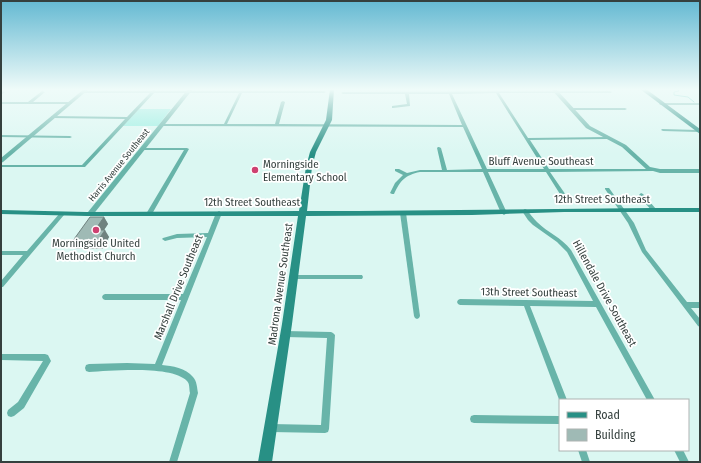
<svg xmlns="http://www.w3.org/2000/svg" width="701" height="463" font-family="'Fira Sans Condensed',sans-serif">
<style>
.green{fill:#97eee1}
.lines{fill:none;stroke-linecap:round;stroke-linejoin:round}
.stream{stroke:#3fc0b1;stroke-width:1}
.minor{fill:#68b4a9;fill-rule:evenodd}
.tertiary{fill:#68b4a9;fill-rule:evenodd}
.secondary{fill:#289085;fill-rule:evenodd}
.wall{fill:#89a09c}
.shaded-wall{fill:#6f827f}
.building{fill:#9fbab5;stroke:#6f827f}
.poi-dot{fill:#ce4171;stroke:#fff;stroke-width:1.5}
.labels{text-anchor:middle;stroke-width:3.5;stroke-linejoin:round;paint-order:stroke}
.far-street-label{font-size:9px;fill:#35403e;stroke:#fff}
.street-label{font-size:11px;fill:#35403e;stroke:#fff}
.poi-label{font-size:11px;fill:#35403e;stroke:#fff;text-anchor:start}
</style>
<rect width="100%" height="100%" fill="#dbf7f2"/>
<path class="green" d="M139,109H171L158,126H123Z"/>
<g class="lines">
<path class="stream" d="M677,89L679,91L674,92V95L688,97L694,102"/>
<g class="minor">
<path d="M154,90L156,91H324L326,92L324,93H242L227,124H275L281,102L283,101L285,102L279,124L462,125L449,94H409L410,106L393,108H392V106L407,104L405,94H343L341,93L343,92L610,91L612,92L611,93H499L528,138L607,137L609,138L607,139L530,140L549,169H653L655,170L653,171L550,172L570,201L567,203L565,202L546,172H488L507,213L504,215L501,213L483,172H420C405,175 400,181 394,194H392L390,193L395,183L403,175L395,171V169H399L407,173L420,170H442L437,148L438,147H439L441,148L447,170L482,169L463,127L162,126L160,125L162,124H224L239,93H154L85,167H1V165H82L125,119L53,118L51,117L52,116L127,117L150,93H85L83,92L85,91H152ZM496,93L544,169H487L452,94Z"/>
<path d="M2,91L5,92L1,95V92Z"/>
<path d="M42,91L45,92L33,102H70L72,103L70,104H1V102H28Z"/>
<path d="M660,103H700V105H661L659,104Z"/>
<path d="M570,108H625L627,109L625,110H571L569,109Z"/>
<path d="M662,129L698,130L700,131L698,132L663,131L661,130Z"/>
<path d="M1,135L70,136L72,137L70,138L1,137Z"/>
<path d="M141,148H187L189,149L152,214L149,216L146,214L184,150H141Z"/>
<path d="M605,188H609L634,223L646,250L687,302H700V308H691L700,319V327L698,326L642,252L628,223L605,189Z"/>
<path d="M641,193L643,194L656,209L657,210L656,211H652L639,196V195Z"/>
<path d="M525,209L527,210C530,214 533,218 537,222C548,233 561,237 571,250L655,400H647L596,307L530,306L567,400H560V402L524,306L460,305L458,304L457,302L458,300L460,299L593,301L567,252L557,242L533,225L528,220L522,211Z"/>
<path d="M219,211L222,213L162,365C172,366 186,368 193,377C197,381 197,388 198,393L177,462H169L190,393C189,389 190,384 187,381C171,365 111,371 89,372L86,371L85,368L86,365L89,364L127,363L155,364L181,300H105L103,299L102,297L103,295L105,294H183L207,237L177,238L165,241L162,239L163,238L177,234L208,233L216,213Z"/>
<path d="M403,211L406,213L420,316L419,318L417,319L415,318L414,316L400,213Z"/>
<path d="M62,212L64,213L65,214L64,215L3,287H1V281L23,255H1V251H27L60,213Z"/>
<path d="M292,275H362L363,277L362,279H292L291,277Z"/>
<path d="M285,331L331,332L333,333L335,335L329,429L328,432L325,433L271,432L268,431L267,428L268,425L271,424L321,425L327,338L285,337L283,336L281,334L283,332Z"/>
<path d="M1,354H45L48,355L51,361L24,408L14,416L11,417L8,416L7,413L8,410L18,402L43,361L1,360Z"/>
<path d="M474,415L560,416V424L474,423L471,422L470,419L471,416Z"/>
<path d="M578,450H586L590,462H582Z"/>
<path d="M674,450H683L689,462H680Z"/>
</g>
<g class="tertiary">
<path d="M84,89H89L3,162L1,163V158Z"/>
<path d="M188,89H193L92,216H88L87,214L88,212Z"/>
<path d="M551,89H556L590,126L626,145L650,167L660,169H700V173H660L646,169L622,147L586,128Z"/>
</g>
<g class="secondary">
<path d="M330,89H334L332,120L316,152L312,167L307,211C438,211 569,208 700,208V212H564L472,215L306,216L292,324L272,462H258L282,324L298,216H87L1,214V210L87,212L299,211L306,167L310,152L326,120Z"/>
<path d="M640,89H646L700,129V134Z"/>
</g>
</g>
<path class="wall" d="M104,217L108,224L104,230L109,237L102,249H76L72,242Z"/>
<g class="shaded-wall">
<path d="M104,217L108,224L99,237L95,230Z"/>
<path d="M105,230L109,237L102,249L97,242Z"/>
</g>
<path class="building" d="M90,217H104L95,230H105L97,242H72Z"/>
<linearGradient id="sky" x2="0" y2="1"><stop stop-color="#64b9d2"/><stop offset="0.58" stop-color="#effbf9"/><stop offset="1" stop-color="#effbf9" stop-opacity="0"/></linearGradient>
<rect width="701" height="154" fill="url(#sky)"/>
<g class="poi-dot">
<circle cx="255" cy="170" r="4"/>
<circle cx="96" cy="230" r="4"/>
</g>
<g class="labels">
<g class="far-street-label">
<text transform="translate(119 165) rotate(-51)" y="3">Harris Avenue Southeast</text>
</g>
<g class="street-label">
<text x="541" y="165">Bluff Avenue Southeast</text>
<text x="602" y="203">12th Street Southeast</text>
<text x="252" y="206">12th Street Southeast</text>
<text transform="translate(280 284) rotate(-82)" y="4">Madrona Avenue Southeast</text>
<text transform="translate(178 287) rotate(-68)" y="4">Marshall Drive Southeast</text>
<text transform="translate(529 292) rotate(1)" y="4">13th Street Southeast</text>
<text transform="translate(605 293) rotate(61)" y="4">Hillendale Drive Southeast</text>
</g>
<g class="poi-label">
<text x="263" y="168">Morningside<tspan x="263" dy="13">Elementary School</tspan></text>
<text x="96" y="247" text-anchor="middle">Morningside United<tspan x="96" dy="13">Methodist Church</tspan></text>
</g>
</g>
<rect width="701" height="463" fill="none" stroke="#35403e" stroke-width="4"/>
<rect x="559" y="399" width="130" height="52" fill="#ffffff" stroke="#aeb3b2"/>
<rect x="567" y="412" width="20" height="6" fill="#289085" stroke="#aeb3b2"/>
<text x="595" y="419" font-size="12" fill="#35403e">Road</text>
<rect x="567" y="429" width="20" height="12" fill="#9fbab5" stroke="#aeb3b2"/>
<text x="595" y="439" font-size="12" fill="#35403e">Building</text>
</svg>
